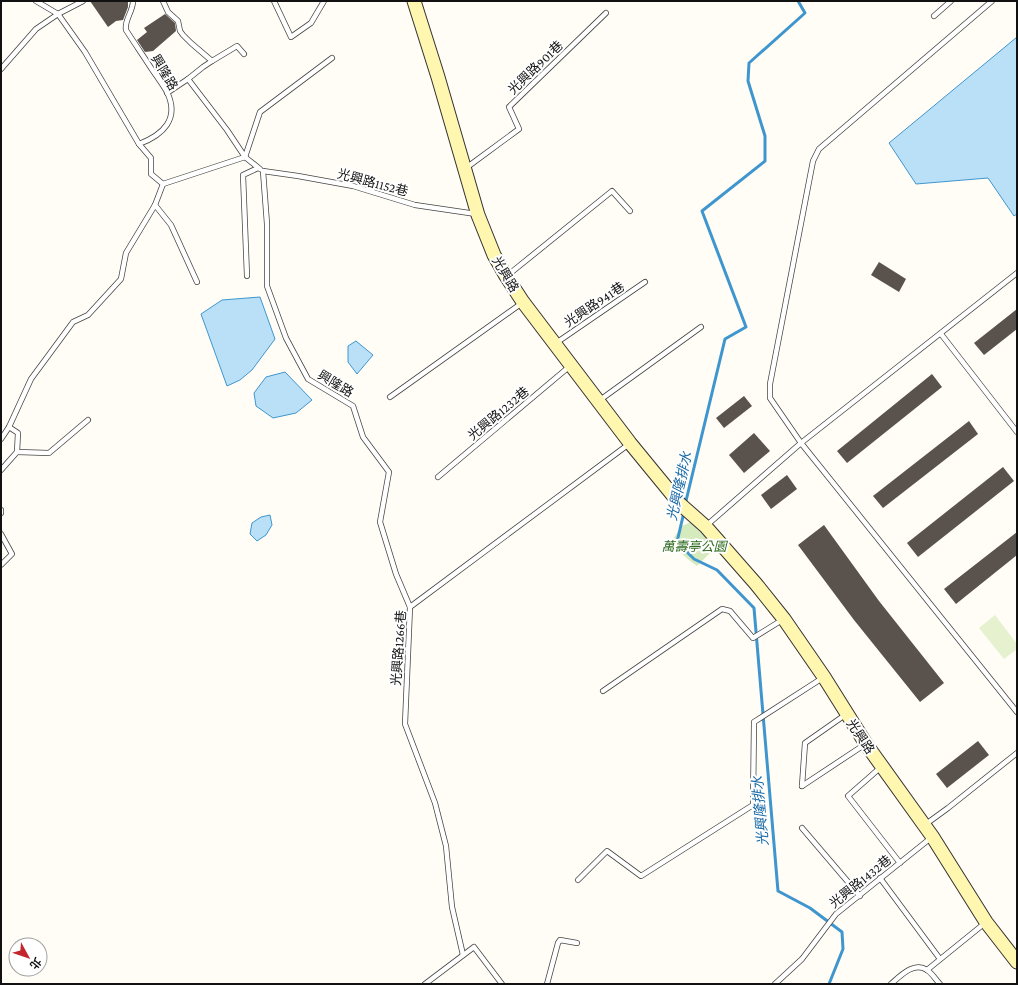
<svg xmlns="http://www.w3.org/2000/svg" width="1018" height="985" font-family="'Crimson Pro','Noto Sans TC',serif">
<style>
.green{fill:#d5ebbd}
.pitch{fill:#e6f2cf}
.water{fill:#b9e0f7;stroke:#3f96cf}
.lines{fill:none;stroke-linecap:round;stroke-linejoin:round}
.stream{stroke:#3f96cf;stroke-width:3}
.building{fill:#5a524d}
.lane-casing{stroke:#444;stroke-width:6}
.secondary-casing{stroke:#333;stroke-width:15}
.lane{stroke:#fff;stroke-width:4.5}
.secondary{stroke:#fff6b0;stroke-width:13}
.labels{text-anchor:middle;stroke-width:4;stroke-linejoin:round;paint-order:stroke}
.street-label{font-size:13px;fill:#111;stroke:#fff}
.park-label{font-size:13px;font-style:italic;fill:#2f6b1f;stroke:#fff}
.water-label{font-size:14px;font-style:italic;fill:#1768a6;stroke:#fff}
</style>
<rect width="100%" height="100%" fill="#fffdf5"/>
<path class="green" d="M691,522L715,548L697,566C686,558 678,552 673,539L682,526Z"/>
<path class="pitch" d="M995,615L1017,644V649L1004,659L979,628Z"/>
<g class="water">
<path d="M1017,37V214L1014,216L988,178L916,184L889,143Z"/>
<path d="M260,297L275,339L252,370L240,380L227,386L201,314L222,300Z"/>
<path d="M356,341L373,355L357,374L348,362V346Z"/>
<path d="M285,372L312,400L296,413L273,418L256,406L254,393L266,377Z"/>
<path d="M270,515L272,525L266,535L257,541L250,534L252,523L261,517Z"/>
</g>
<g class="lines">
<g class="stream">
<path d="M685,505L725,339L746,327L702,211L765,161V136L748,81L749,63L805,13L798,1"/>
<path d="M684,512L677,542L694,559L717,570L754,608L778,891L810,908L842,932L843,949L829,984"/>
</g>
</g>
<g class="building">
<path d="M90,1H128V7L123,20L116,21L108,27Z"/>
<path d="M165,14L175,23L176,31L153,51L145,52L137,40L147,32L144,28Z"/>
<path d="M879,262L906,279L899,292L871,275Z"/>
<path d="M1017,309V329L984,355L974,343Z"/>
<path d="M932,374L942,387L847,463L837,451Z"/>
<path d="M744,396L752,406L724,428L716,418Z"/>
<path d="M969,421L978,434L883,508L873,496Z"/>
<path d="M754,433L770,451L744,473L729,455Z"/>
<path d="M1003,467L1014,481L918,557L907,543Z"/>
<path d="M787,475L797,489L771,509L761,495Z"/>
<path d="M824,525L879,601L944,683L920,702L854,620L798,545Z"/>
<path d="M1017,532V555L956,604L944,589Z"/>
<path d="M978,741L989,755L947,788L936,774Z"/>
</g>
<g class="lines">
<defs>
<g id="lane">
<path d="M36,1L58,14L85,52L139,144"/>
<path d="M163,1L168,12L178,21L180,31L183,35L191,43L212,61L203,67L188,79L227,130L245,157"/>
<path d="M274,1L291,37L311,23L324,1"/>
<path d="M992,1L819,149L813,161L770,384V398L801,443L1017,712"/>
<path d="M934,16L951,1"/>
<path d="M212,61L237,46L244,54"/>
<path d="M1,69L36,29L58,14L83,1"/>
<path d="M167,93L188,79"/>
<path d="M245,157L260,112L332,58"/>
<path d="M466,168L519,129L509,107L606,13"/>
<path d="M263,171L267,224V286L286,338L308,379L353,406L363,437L389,472L380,522L396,574L410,607"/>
<path d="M263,171L298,176L353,186L415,205L476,214"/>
<path d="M163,184L245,157L260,169"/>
<path d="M155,205L171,225L197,282"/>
<path d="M508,275L612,191L630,211"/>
<path d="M247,276L243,175L258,168"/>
<path d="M941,334L1017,432"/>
<path d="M556,343L645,282"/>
<path d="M390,397L522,303"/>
<path d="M600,400L701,327"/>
<path d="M9,427L18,433L17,452L49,453L88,420"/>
<path d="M1,439L9,427L31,379L48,356L73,322L88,315L121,279L126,253L155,205L163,184L151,174V158L139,144C163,135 180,119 167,92C163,85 158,78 153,71C144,57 135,44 126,30C124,20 133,12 133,1"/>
<path d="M1,470L17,452"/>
<path d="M438,477L570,366"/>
<path d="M1,510V513"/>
<path d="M707,525L801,443L1017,273"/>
<path d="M1,534L12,554L1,565"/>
<path d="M603,691L722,609L730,611L753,638L782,620"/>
<path d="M881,767L848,796L900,863"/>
<path d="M802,786L805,743L845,715"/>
<path d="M802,786L864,745"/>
<path d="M926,824L948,808L1017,753"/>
<path d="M802,828L860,896"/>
<path d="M880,878L940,959"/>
<path d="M578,880L607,851L641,876L753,805L754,722L824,677"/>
<path d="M463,955L452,907L446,846L435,803L405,724L410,607L629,444"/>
<path d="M927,970L985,923"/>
<path d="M425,984L474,947L502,984"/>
<path d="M547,984L558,943L560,940L577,943"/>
<path d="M775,984L802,959L836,914L932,837"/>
<path d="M891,984C900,976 914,961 927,970C932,973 936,980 940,984"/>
</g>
<path id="secondary" d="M414,1L438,77L478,215L494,255L506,276L523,302L630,443L680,504L706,527L756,584L784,619L824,677L866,744L932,836L986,922L1017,962"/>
</defs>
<use href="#lane" class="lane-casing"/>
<use href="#secondary" class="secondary-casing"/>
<use href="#lane" class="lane"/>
<use href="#secondary" class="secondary"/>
</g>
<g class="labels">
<g class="street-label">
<text transform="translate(535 67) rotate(-44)" y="5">光興路901巷</text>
<text transform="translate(165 72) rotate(59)" y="5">興隆路</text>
<text transform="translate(373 182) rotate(15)" y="5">光興路1152巷</text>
<text transform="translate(506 274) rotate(59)" y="5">光興路</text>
<text transform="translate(594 304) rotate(-34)" y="5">光興路941巷</text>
<text transform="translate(336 383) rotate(31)" y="5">興隆路</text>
<text transform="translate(498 413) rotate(-40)" y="5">光興路1232巷</text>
<text transform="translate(398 648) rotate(-86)" y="5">光興路1266巷</text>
<text transform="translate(861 736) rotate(56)" y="5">光興路</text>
<text transform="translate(860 881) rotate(-39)" y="5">光興路1432巷</text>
</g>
<g class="park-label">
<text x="694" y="551">萬壽亭公園</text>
</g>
<g class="water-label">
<text transform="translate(679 486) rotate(-77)" y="5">光興隆排水</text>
<text transform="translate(760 811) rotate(-95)" y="5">光興隆排水</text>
</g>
</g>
<rect width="1018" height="985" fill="none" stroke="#111111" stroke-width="4"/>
<g transform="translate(28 957) rotate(130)"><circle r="19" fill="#ffffff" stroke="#a0a0a0"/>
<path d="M0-3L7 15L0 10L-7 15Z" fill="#c4262e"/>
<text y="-6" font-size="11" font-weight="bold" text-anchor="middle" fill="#111111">北</text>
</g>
</svg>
